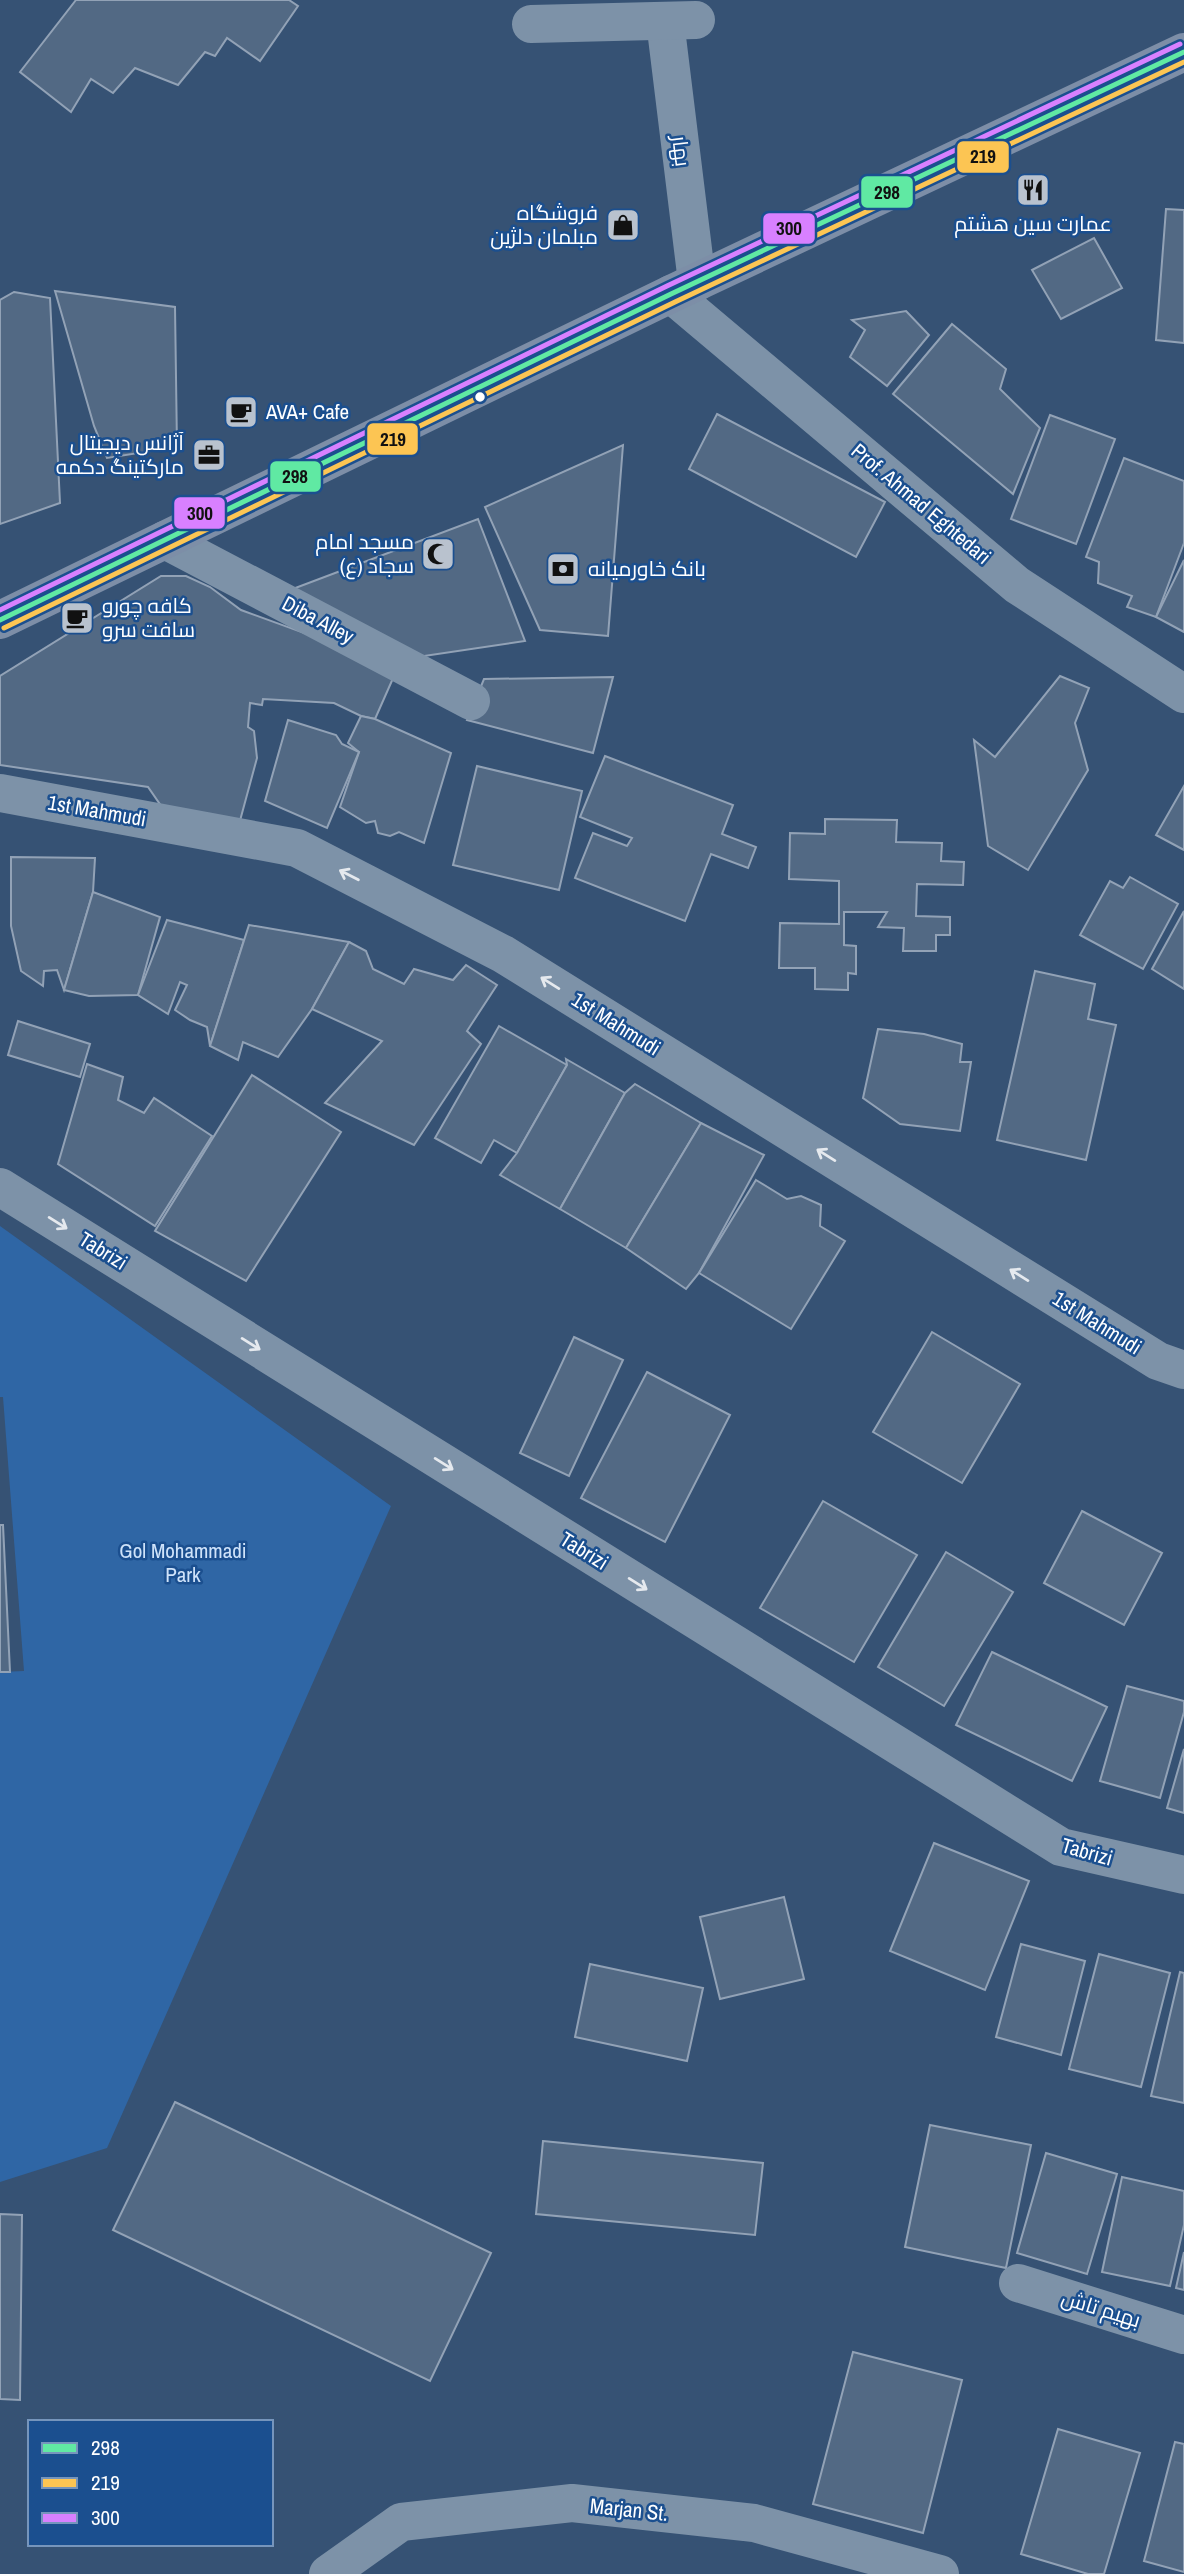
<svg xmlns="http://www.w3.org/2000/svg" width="1184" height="2574" font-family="'Archivo Narrow',Cairo,sans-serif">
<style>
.green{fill:#2f66a5}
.building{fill:#526984;stroke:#92a2b6;stroke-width:2}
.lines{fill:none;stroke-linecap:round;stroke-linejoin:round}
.street{stroke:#7d92a8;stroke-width:38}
.primary{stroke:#7d8ea7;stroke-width:38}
.bus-1-casing{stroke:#1b4f8f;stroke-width:10}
.bus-2-casing{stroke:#1b4f8f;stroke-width:10}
.bus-3-casing{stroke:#1b4f8f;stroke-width:10}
.bus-1{stroke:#60e9a3;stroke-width:5}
.bus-2{stroke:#fcc553;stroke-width:5}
.bus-3{stroke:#d880ff;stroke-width:5}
.oneway{stroke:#e5e9ee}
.bus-dot{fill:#fff;stroke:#1b4f8f;stroke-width:2.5}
.labels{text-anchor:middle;stroke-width:5;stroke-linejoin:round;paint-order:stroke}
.street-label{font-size:21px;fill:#fff;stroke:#1b4f8f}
.poi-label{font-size:21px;fill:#fff;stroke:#1b4f8f;text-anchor:end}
.park-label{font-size:21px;fill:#cfe3fa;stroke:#1b4f8f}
.line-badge{stroke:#1b4f8f;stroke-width:2.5}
.pale-badge-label{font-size:19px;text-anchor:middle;font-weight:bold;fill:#111}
</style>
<rect width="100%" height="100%" fill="#365274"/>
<path class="green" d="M0,1226L391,1506L107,2148L0,2182V1672L24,1671L3,1397H0Z"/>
<g class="building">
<path d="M76,0H289L298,6L260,61L227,38L215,56L205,52L178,85L135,68L113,93L91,79L71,112L20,72Z"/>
<path d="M1166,209L1184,210V343L1156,340Z"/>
<path d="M1094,238L1122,288L1061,319L1032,270Z"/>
<path d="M55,291L175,307L177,447L107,458L94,426Z"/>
<path d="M14,292L50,298L60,503L0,524V300Z"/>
<path d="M906,311L929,335L887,386L850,357L865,330L852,320Z"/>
<path d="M952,324L1006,369L1000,389L1040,428L1013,494L893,394Z"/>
<path d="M717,414L885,502L856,557L689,469Z"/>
<path d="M1050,415L1115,439L1076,544L1011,519Z"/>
<path d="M623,445L608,636L540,630L485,507Z"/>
<path d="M1124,458L1184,481V543L1156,617L1127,607L1132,596L1098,583L1099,562L1086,557Z"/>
<path d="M478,519L525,641L404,659L290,590Z"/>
<path d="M1184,560V632L1156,617Z"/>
<path d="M161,576H186L210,587L241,610L398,667L375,719L361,716L334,703L263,699L262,705L250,703L248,727L254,731L257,758L238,828L164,810L148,787L0,765V676Z"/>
<path d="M1060,676L1089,688L1075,723L1088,770L1028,870L988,846L974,740L995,757Z"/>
<path d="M613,677L593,753L467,720L484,679Z"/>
<path d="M361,716L375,719L451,753L424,843L399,832L390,836L378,833L375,821L366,823L340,807L359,752L348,743Z"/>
<path d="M288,720L336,735L342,744L359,752L327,828L265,801Z"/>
<path d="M605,756L733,805L722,834L756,847L748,868L711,854L685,921L575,878L593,833L627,846L632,838L580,817Z"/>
<path d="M477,766L582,791L559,890L453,865Z"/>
<path d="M1184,786V850L1156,835Z"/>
<path d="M825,819L897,820L896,842L942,843L941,861L964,862L963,885L917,884L916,916L950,917V935H936V951H903L904,928L878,927L887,912H844V945L856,946V974L848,973V990L815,989V968H779L780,923L839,924V881L789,879L790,833L825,834Z"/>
<path d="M11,857L95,858L93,892L64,990L57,970L44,971L43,986L21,971L11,926Z"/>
<path d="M1130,877L1178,904L1143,969L1080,935L1110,881L1123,888Z"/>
<path d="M93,892L160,917L138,995L89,996L64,990Z"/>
<path d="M1184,911V989L1152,969Z"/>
<path d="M167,920L244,940L210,1046L207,1027L190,1020L175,1010L187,985L180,982L168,1014L138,995Z"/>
<path d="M249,925L349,942L312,1009L278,1057L243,1042L238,1060L210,1046Z"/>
<path d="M349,942L366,951L373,969L404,984L414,969L453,980L466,965L497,985L467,1031L481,1044L414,1145L325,1103L382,1041L312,1009Z"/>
<path d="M1035,971L1095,984L1088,1019L1116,1025L1086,1160L997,1140Z"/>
<path d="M18,1021L90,1044L80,1077L8,1055Z"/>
<path d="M499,1026L567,1065L517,1153L494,1140L481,1163L435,1138Z"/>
<path d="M878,1029L924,1034L962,1044L960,1062H971L960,1131L900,1124L863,1098Z"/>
<path d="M566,1059L625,1093L560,1209L500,1175L517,1153L567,1065Z"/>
<path d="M87,1064L123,1077L118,1100L144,1113L154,1098L212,1136L155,1226L58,1164Z"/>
<path d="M252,1075L341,1132L246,1281L155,1231Z"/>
<path d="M635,1084L701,1123L626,1248L560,1209L625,1093Z"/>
<path d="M701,1123L764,1155L699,1273L686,1289L626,1248Z"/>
<path d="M756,1180L787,1199L801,1196L821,1205L820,1226L845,1241L791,1329L699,1273Z"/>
<path d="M932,1332L1020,1384L962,1483L873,1432Z"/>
<path d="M574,1337L623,1360L569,1476L520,1453Z"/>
<path d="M647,1372L730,1415L665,1542L581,1498Z"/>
<path d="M823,1501L917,1555L854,1662L760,1608Z"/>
<path d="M1082,1511L1162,1553L1124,1625L1044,1583Z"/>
<path d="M0,1525H3L10,1672H0Z"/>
<path d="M946,1552L1013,1592L944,1706L878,1667Z"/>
<path d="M992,1652L1107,1707L1072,1781L956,1725Z"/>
<path d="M1127,1686L1184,1701V1712L1160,1798L1100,1781Z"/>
<path d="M1184,1749V1813L1167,1808Z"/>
<path d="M934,1843L1029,1881L985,1990L890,1951Z"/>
<path d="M784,1897L804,1979L720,1999L700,1917Z"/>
<path d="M1021,1944L1085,1961L1061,2055L996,2037Z"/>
<path d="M1099,1954L1170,1973L1141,2087L1069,2069Z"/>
<path d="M590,1964L703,1988L687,2061L575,2037Z"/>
<path d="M1180,1972L1184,1973V2103L1151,2096Z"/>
<path d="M175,2102L491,2253L430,2381L113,2230Z"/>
<path d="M930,2125L1031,2145L1006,2268L905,2247Z"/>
<path d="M543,2141L763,2163L755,2235L536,2214Z"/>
<path d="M1046,2153L1117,2174L1087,2274L1017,2253Z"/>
<path d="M1122,2177L1184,2191V2225L1170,2286L1102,2272Z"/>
<path d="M0,2214L22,2215L20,2400L0,2399Z"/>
<path d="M1184,2252V2290L1176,2288Z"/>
<path d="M853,2352L962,2380L923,2533L813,2504Z"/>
<path d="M1058,2429L1140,2453L1104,2574H1088L1021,2554Z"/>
<path d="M1175,2442L1184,2444V2572L1144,2561Z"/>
</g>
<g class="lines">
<g class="street">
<path d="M665,21L697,282"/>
<path d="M531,24L696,20"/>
<path d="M671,294L1017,585L1184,694"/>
<path d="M165,540L471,701"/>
<path d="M0,793L297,848L503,954L1158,1361L1184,1370"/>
<path d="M0,1187L1061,1847L1184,1875"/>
<path d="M1018,2283L1184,2335"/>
<path d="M328,2574L401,2522L572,2503L754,2523L940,2574"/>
</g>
<path class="primary" d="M0,620L671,294L1184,52"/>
<defs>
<path id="bus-1" d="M0,620L671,294L1184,52"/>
<path id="bus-2" d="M4,628L675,302L1184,62"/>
<path id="bus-3" d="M0,610L667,286L1180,44"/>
</defs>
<use href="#bus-1" class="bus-1-casing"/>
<use href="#bus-2" class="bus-2-casing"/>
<use href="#bus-3" class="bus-3-casing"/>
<use href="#bus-1" class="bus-1"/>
<use href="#bus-2" class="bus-2"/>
<use href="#bus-3" class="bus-3"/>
</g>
<defs><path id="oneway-shaft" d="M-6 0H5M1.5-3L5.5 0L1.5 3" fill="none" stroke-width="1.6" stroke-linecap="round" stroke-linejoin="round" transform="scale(1.75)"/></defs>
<g class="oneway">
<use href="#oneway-shaft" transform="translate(349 875) rotate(-153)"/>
<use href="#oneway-shaft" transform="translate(550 983) rotate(-148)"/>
<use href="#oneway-shaft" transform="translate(826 1155) rotate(-148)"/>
<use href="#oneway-shaft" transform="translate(58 1223) rotate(32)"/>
<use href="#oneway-shaft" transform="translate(1019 1275) rotate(-148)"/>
<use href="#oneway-shaft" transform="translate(251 1344) rotate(32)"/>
<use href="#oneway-shaft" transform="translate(444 1464) rotate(32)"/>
<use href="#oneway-shaft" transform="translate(638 1584) rotate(32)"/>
</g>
<defs>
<symbol id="restaurant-square" viewBox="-11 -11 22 22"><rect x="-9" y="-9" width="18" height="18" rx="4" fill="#b9c2ce" stroke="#1b4f8f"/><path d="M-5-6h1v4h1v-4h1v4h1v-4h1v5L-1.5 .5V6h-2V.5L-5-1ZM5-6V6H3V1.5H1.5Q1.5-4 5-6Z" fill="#111"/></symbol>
<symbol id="shop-square" viewBox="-11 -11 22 22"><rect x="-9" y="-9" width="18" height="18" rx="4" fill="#b9c2ce" stroke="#1b4f8f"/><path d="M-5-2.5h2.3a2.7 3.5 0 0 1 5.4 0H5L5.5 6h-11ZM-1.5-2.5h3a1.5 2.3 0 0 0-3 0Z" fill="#111"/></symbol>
<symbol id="cafe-square" viewBox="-11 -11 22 22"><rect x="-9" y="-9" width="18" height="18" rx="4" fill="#b9c2ce" stroke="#1b4f8f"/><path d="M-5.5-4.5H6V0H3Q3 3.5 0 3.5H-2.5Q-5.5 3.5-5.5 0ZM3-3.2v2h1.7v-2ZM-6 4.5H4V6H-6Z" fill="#111"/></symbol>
<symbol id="office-square" viewBox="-11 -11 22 22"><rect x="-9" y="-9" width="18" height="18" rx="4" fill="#b9c2ce" stroke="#1b4f8f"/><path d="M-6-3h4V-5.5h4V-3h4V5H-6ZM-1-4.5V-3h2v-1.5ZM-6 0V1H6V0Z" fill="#111"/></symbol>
<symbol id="mosque-square" viewBox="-11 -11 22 22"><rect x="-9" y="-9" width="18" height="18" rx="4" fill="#b9c2ce" stroke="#1b4f8f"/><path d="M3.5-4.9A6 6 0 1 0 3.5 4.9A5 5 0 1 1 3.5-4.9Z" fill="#111"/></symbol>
<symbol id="bank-square" viewBox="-11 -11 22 22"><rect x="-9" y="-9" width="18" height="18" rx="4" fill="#b9c2ce" stroke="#1b4f8f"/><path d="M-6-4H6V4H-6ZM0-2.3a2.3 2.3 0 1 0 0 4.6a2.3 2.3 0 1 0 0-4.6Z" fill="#111"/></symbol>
</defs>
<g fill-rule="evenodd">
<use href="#restaurant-square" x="1014" y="171" width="38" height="38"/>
<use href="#shop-square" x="604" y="206" width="38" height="38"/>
<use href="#cafe-square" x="222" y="393" width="38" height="38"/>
<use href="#office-square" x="190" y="436" width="38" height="38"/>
<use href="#mosque-square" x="419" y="535" width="38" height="38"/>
<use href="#bank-square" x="544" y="550" width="38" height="38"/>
<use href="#cafe-square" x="58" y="599" width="38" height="38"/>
</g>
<circle class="bus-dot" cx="480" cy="397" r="6"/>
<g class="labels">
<g class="street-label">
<text transform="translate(681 151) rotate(83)" y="7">بهار</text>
<text transform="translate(921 504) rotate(40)" y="7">Prof. Ahmad Eghtedari</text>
<text transform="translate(318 620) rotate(28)" y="7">Diba Alley</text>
<text transform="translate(97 811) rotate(10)" y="7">1st Mahmudi</text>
<text transform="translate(616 1024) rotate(32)" y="7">1st Mahmudi</text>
<text transform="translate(103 1251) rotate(32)" y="7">Tabrizi</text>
<text transform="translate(1097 1323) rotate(32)" y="7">1st Mahmudi</text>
<text transform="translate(584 1551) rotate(32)" y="7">Tabrizi</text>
<text transform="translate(1087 1852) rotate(16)" y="7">Tabrizi</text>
<text transform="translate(1101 2309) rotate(17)" y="7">بهیم تاش</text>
<text transform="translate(629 2510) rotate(6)" y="7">Marjan St.</text>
</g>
<g class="poi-label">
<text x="598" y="220">فروشگاه<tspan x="598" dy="24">مبلمان دلژین</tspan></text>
<text x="1033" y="231" text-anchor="middle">عمارت سین هشتم</text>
<text x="266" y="419" text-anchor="start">AVA+ Cafe</text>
<text x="184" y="450">آژانس دیجیتال<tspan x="184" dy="24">مارکتینگ دکمه</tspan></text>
<text x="414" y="549">مسجد امام<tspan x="414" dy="24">سجاد (ع)</tspan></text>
<text x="588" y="576" text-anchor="start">بانک خاورمیانه</text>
<text x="102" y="613" text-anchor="start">کافه چورو<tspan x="102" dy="24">سافت سرو</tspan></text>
</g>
<g class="park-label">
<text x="183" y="1558">Gol Mohammadi<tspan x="183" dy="24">Park</tspan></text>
</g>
</g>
<g class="line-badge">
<rect x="956" y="140" width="54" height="34" rx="7" fill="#fcc553"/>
<rect x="860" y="175" width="54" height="34" rx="7" fill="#60e9a3"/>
<rect x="762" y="212" width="54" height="33" rx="7" fill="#d880ff"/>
<rect x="366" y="422" width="53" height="34" rx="7" fill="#fcc553"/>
<rect x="269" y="460" width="53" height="33" rx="7" fill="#60e9a3"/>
<rect x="173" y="496" width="53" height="34" rx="7" fill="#d880ff"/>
</g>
<g class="pale-badge-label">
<text x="983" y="163">219</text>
<text x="887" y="199">298</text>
<text x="789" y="235">300</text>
<text x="393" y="446">219</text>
<text x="295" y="483">298</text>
<text x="200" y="520">300</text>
</g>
<rect x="28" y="2420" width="245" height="126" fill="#1b4f8f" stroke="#7695bc" stroke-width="2"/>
<rect x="42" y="2443" width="35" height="10" fill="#60e9a3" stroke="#7695bc" stroke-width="2"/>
<text x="91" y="2455" font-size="21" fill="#ffffff">298</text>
<rect x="42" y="2478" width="35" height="10" fill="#fcc553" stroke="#7695bc" stroke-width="2"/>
<text x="91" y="2490" font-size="21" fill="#ffffff">219</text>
<rect x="42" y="2513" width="35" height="10" fill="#d880ff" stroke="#7695bc" stroke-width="2"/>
<text x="91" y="2525" font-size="21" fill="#ffffff">300</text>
</svg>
